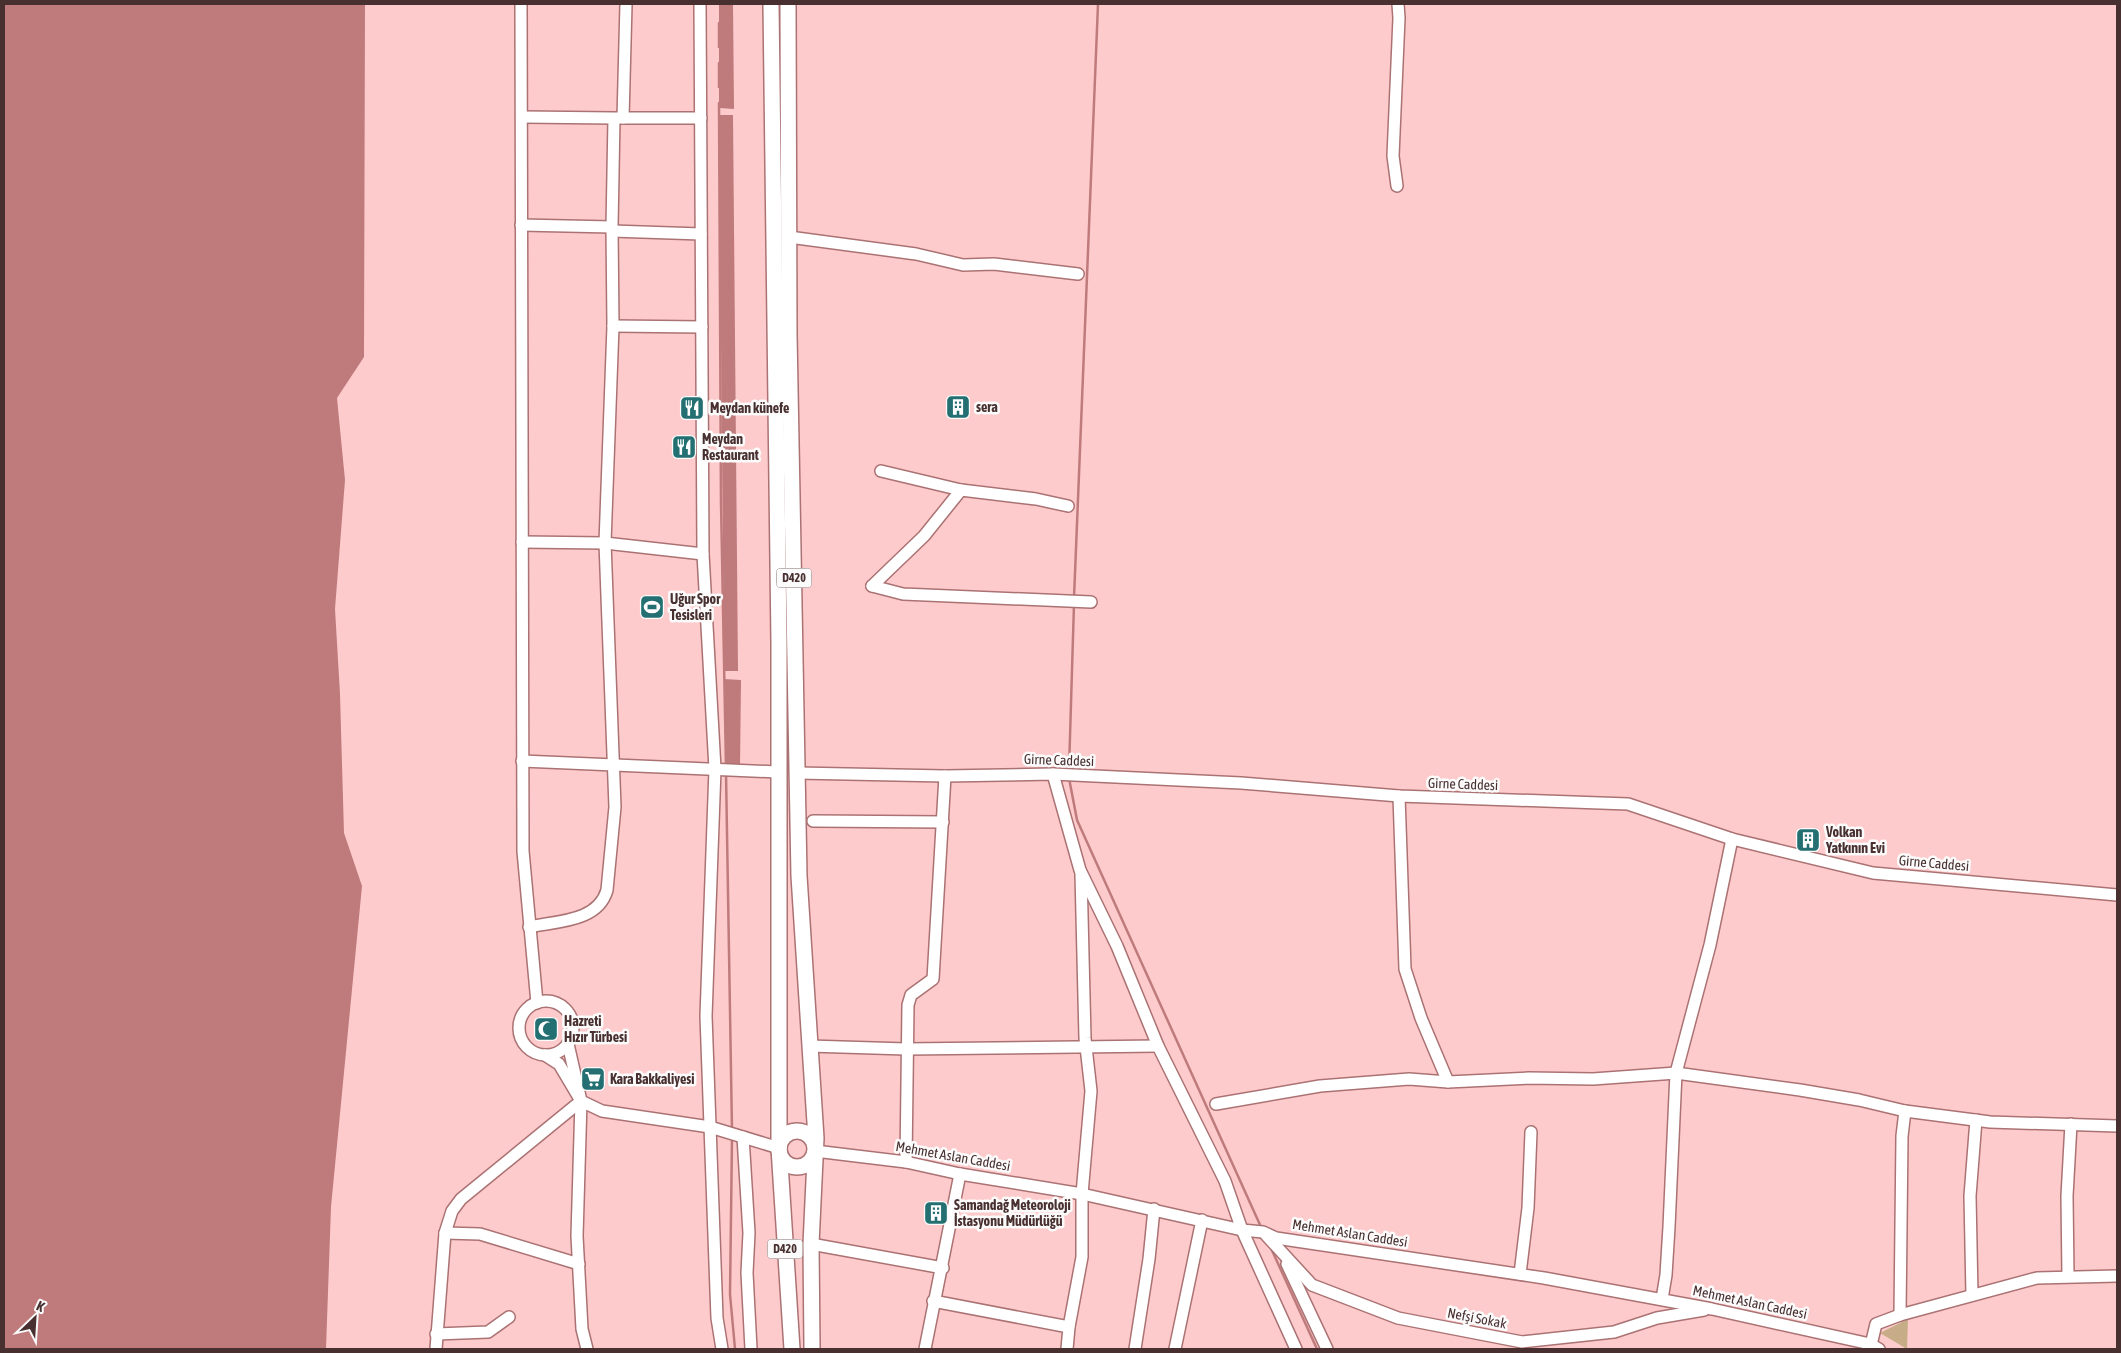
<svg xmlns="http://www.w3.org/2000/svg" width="2121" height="1353" font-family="'Asap Condensed',sans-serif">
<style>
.green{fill:#c6ad88}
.water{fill:#bf7b7c}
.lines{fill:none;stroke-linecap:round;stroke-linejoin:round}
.stream{stroke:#bf7b7c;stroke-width:2.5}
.minor-casing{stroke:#ab7273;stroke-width:14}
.major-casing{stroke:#ab7273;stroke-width:18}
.minor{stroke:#fff;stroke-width:11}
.major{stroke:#fff;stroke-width:15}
.labels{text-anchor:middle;stroke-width:5;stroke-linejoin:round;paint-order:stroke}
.shield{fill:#fbfbfb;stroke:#7e6d6d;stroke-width:1}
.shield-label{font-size:12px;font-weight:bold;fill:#493030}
.poi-label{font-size:14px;font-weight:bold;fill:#493030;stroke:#fbfbfb;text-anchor:start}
.street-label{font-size:14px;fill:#493030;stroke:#fbfbfb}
</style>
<rect width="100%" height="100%" fill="#fecbcc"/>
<path class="green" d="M1908,1319L1907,1349L1880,1333Z"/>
<g class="water">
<path d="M4,4H365L364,357L337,398L345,480L335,609L340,694L344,833L362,886L331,1207L326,1349H4Z"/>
<path d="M719,4H733L734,109L719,108Z"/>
<path d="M719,115H733L738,671H724Z"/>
<path d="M724,679L741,680L740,767H727Z"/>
</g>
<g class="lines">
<g class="stream">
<path d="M719,23V47"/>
<path d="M719,63V87"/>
<path d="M719,103L721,503L726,767"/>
<path d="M1074,598L1098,4"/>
<path d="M1069,770L1074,604"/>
<path d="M726,773L732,1130"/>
<path d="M1069,778L1077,820L1261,1227"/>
<path d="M732,1138L730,1294L735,1349"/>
<path d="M1270,1246L1317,1349"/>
</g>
<defs>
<g id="minor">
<path d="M521,4L523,851L537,1003"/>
<path d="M700,4L703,554L715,769L706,1016L717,1318L722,1349"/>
<path d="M522,117L614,118L612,227"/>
<path d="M616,118H701"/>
<path d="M623,118L626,4"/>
<path d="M1397,186L1393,156L1399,18L1398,4"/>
<path d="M521,225L612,227L613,326L605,543L615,807L607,890C598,922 557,921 529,927"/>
<path d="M612,231L701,234"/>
<path d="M789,237L916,254L963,265L994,264L1078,274"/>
<path d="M613,326L702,327"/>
<path d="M881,471L961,490L1036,499L1068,506"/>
<path d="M522,542L605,543L703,554"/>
<path d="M872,586L903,594L1091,602"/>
<path d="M872,586L924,536L961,490"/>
<path d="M522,761L778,772"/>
<path d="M798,773L945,776L1053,774L1241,783L1399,796L1628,804L1732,839L1873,873L2117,895"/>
<path d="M1053,774L1080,870L1117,946L1158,1046L1225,1181L1242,1230L1296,1349"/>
<path d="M1399,796L1405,969L1421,1018L1448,1082"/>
<path d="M813,821L943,822"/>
<circle cx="546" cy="1028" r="27"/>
<path d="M568,1044L581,1101L577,1236L582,1329L587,1349"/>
<path d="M809,1046L906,1049L1158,1046"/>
<path d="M545,1055L559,1064L581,1101L602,1111L710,1127L779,1148"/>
<path d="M1216,1104L1320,1086L1409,1079L1448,1082L1529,1078L1593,1079L1676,1073L1800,1090L1859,1100L1905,1111L1990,1122L2117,1126"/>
<path d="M743,1137L749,1233L747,1273L751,1349"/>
<path d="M815,1151L906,1162L960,1174L1082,1194L1242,1230L1263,1232L1276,1238L1544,1278L1712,1309L1870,1344L1879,1349"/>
<path d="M906,1162L908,1005L911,995L933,979L945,776"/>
<path d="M445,1233L480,1234L579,1264"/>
<path d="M1266,1235L1312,1285L1398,1318L1522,1342L1614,1332L1657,1318L1704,1310"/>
<path d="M811,1244L943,1268"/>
<path d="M1287,1264L1327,1349"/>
<path d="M1520,1274L1528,1208L1531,1132"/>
<path d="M2068,1276L2067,1196L2071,1124"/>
<path d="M1972,1295L1970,1196L1976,1120"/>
<path d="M1662,1299L1666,1275L1669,1227L1676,1073L1710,945L1732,839"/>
<path d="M933,1301L1069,1327L1082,1257V1194L1091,1091L1085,1038L1081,874"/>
<path d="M1900,1315L1902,1136L1905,1111"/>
<path d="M436,1334L488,1332L509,1317"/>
<path d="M436,1349L445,1233L452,1211L461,1199L581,1101"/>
<path d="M925,1349L960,1174"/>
<path d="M1067,1349L1069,1327"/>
<path d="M1135,1349L1149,1259L1154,1209"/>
<path d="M1175,1349L1202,1220"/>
<path d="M1870,1349L1876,1324L1900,1315L2037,1278L2117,1276"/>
</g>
<g id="major">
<path d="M771,4L779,643V1148L792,1349"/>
<path d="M788,4L789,334L799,876L816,1138L811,1244L812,1349"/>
<circle cx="797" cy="1149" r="18"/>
</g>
</defs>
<use href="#minor" class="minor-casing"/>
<use href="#major" class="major-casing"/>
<use href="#minor" class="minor"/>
<use href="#major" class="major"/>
</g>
<defs>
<symbol id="building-square" viewBox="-11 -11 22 22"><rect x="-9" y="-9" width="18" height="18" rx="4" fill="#246f72" stroke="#fbfbfb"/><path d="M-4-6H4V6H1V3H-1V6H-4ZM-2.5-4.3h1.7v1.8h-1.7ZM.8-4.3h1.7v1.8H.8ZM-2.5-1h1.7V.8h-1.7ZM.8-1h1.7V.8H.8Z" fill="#fff"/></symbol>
<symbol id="restaurant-square" viewBox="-11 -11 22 22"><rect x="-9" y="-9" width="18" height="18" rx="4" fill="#246f72" stroke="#fbfbfb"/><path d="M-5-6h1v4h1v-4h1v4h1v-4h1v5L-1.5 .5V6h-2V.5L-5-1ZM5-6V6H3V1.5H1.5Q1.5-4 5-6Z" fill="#fff"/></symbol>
<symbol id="stadium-square" viewBox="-11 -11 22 22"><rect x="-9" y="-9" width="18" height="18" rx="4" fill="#246f72" stroke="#fbfbfb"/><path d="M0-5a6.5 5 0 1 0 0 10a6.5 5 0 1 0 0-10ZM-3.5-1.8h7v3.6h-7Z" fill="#fff"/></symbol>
<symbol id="mosque-square" viewBox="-11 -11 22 22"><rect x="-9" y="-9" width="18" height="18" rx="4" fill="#246f72" stroke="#fbfbfb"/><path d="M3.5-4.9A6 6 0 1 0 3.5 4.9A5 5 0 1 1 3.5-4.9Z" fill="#fff"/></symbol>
<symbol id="supermarket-square" viewBox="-11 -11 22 22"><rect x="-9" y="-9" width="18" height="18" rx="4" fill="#246f72" stroke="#fbfbfb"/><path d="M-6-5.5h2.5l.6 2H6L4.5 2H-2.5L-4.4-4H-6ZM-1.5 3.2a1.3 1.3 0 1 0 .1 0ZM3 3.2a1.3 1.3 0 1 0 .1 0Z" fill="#fff"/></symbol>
</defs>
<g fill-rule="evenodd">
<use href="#building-square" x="944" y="393" width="28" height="28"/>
<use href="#restaurant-square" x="678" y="394" width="28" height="28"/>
<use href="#restaurant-square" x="670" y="433" width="28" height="28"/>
<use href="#stadium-square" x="638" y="593" width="28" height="28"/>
<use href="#building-square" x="1794" y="826" width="28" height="28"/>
<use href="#mosque-square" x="532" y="1015" width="28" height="28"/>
<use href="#supermarket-square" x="579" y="1065" width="28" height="28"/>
<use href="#building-square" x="922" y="1199" width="28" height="28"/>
</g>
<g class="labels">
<g class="shield">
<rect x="776.5" y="568.5" width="35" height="19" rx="4"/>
<rect x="767.5" y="1239.5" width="35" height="19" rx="4"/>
</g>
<g class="shield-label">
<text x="794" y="582">D420</text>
<text x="785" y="1253">D420</text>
</g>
<g class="poi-label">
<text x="976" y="412">sera</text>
<text x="710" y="413">Meydan künefe</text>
<text x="702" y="444">Meydan<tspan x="702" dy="16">Restaurant</tspan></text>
<text x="670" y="604">Uğur Spor<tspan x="670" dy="16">Tesisleri</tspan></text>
<text x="1826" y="837">Volkan<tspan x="1826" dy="16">Yatkının Evi</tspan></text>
<text x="564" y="1026">Hazreti<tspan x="564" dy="16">Hızır Türbesi</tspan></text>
<text x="610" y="1084">Kara Bakkaliyesi</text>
<text x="954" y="1210">Samandağ Meteoroloji<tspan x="954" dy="16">İstasyonu Müdürlüğü</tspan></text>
</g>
<g class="street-label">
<text transform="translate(1059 760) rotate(2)" y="5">Girne Caddesi</text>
<text transform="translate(1463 784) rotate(2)" y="5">Girne Caddesi</text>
<text transform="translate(1934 863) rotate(5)" y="5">Girne Caddesi</text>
<text transform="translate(953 1156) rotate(10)" y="5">Mehmet Aslan Caddesi</text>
<text transform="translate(1350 1233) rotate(9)" y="5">Mehmet Aslan Caddesi</text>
<text transform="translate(1750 1302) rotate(12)" y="5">Mehmet Aslan Caddesi</text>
<text transform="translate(1477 1318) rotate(11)" y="5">Nefşi Sokak</text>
</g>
</g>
<rect width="2121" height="1353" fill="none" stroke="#493030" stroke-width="10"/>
<g transform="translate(35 1318) rotate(25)" stroke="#fbfbfb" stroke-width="4" paint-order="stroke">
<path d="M0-4L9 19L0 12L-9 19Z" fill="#493030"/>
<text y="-8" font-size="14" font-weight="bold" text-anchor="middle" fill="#493030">K</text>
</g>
</svg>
